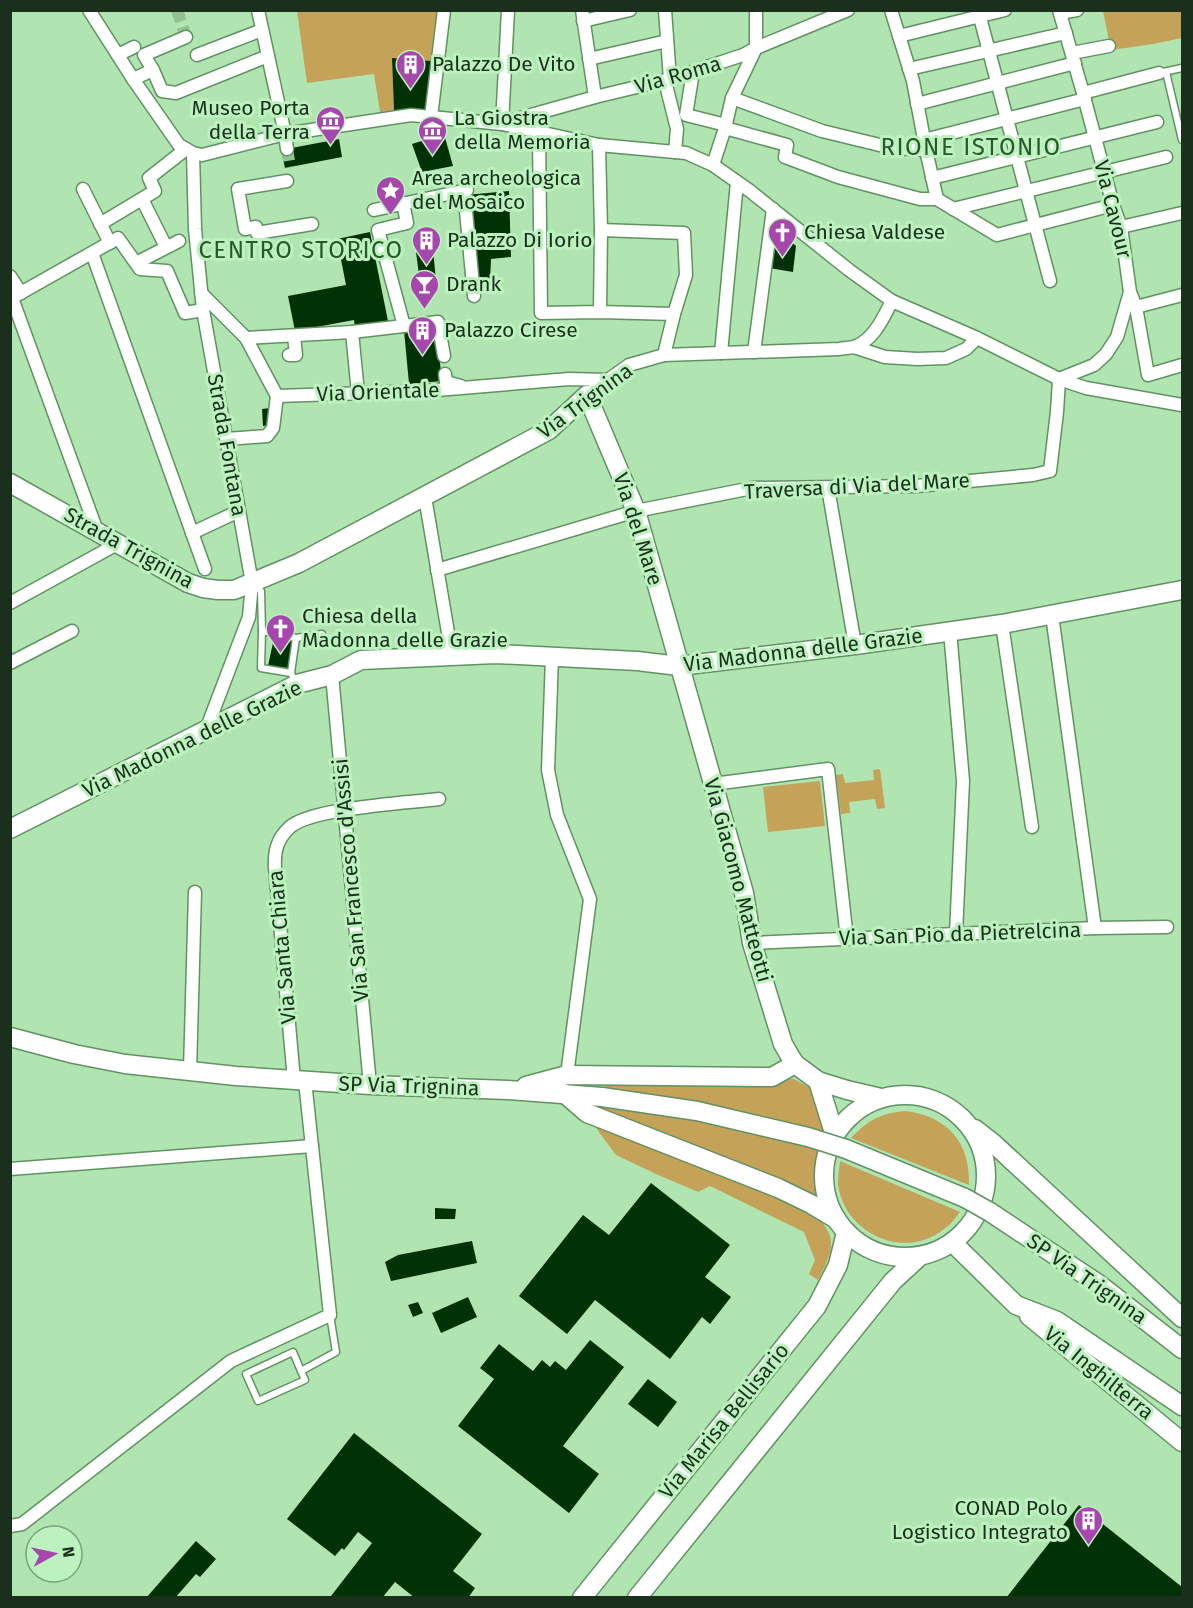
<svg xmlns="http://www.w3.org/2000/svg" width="1193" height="1608" font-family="'Fira Sans',sans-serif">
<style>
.green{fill:#c4a258}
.building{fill:#003206}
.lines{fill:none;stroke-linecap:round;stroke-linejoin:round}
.street-tunnel{stroke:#92c193;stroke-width:12;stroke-dasharray:12 6;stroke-linecap:butt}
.lane-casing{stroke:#609262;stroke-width:9}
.street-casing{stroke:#609262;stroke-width:15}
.secondary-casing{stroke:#609262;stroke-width:21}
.lane{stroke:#fff;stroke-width:6}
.street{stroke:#fff;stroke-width:12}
.secondary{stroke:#fff;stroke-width:18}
.secondary-bridge-casing{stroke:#609262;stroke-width:21;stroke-linecap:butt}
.secondary-bridge{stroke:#fff;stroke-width:18}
.labels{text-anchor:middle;stroke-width:6;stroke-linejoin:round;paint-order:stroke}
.poi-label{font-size:21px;fill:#1a2f1c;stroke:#bcf2be;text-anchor:start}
.street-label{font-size:21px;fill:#1a2f1c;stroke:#bcf2be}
.quarter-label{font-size:24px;letter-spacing:1.5px;fill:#28582c;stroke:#bcf2be}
</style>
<rect width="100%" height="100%" fill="#b0e5b1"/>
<g class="green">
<path d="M297,11H439L431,61L392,59L394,111L380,112L374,74L307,83Z"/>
<path d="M1103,11H1182V38L1153,44L1111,50Z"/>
<path d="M880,769L885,808L877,809L875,799L849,802L850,813L841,814L836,775L843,774L845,783L874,780L873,770Z"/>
<path d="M820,781L825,826L768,832L763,787Z"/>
<path d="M794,1079L816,1091L827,1127L818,1154V1178L821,1202L814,1215C841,1237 831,1254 818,1280L809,1274L815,1260L804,1232L710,1186L698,1192L656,1174L616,1155L596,1128L607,1080Z"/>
<path d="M906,1111C948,1117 970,1142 969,1185L851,1138C868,1120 881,1113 906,1111Z"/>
<path d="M840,1161L960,1212C955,1218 951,1225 944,1229C905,1261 844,1234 838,1184C838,1176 839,1169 840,1161Z"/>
</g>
<g class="building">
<path d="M392,58L431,61L427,112L394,111Z"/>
<path d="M444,134L453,166L422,172L412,144Z"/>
<path d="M339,139L342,157L285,168L281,150Z"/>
<path d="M509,191L511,257L491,259L490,282H476L466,195Z"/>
<path d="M775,228L796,246L793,272L769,268Z"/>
<path d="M370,232L388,321L355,328L354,320L295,331L288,296L346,285L337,239Z"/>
<path d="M433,249L436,281L420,283L416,252Z"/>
<path d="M436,327L442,381L409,384L404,330Z"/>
<path d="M270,408L271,425L263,426L262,409Z"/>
<path d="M274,638L293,641L288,668L268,666Z"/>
<path d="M651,1183L730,1245L705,1277L731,1297L710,1324L702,1317L670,1359L595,1300L567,1334L519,1296L583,1215L609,1235Z"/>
<path d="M435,1208L456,1209L455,1219H435Z"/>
<path d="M472,1241L477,1263L391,1281L385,1262L398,1255Z"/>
<path d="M468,1297L477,1317L441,1333L432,1313Z"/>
<path d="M418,1302L423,1313L413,1317L408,1305Z"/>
<path d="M590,1340L624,1367L563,1446L599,1474L569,1513L458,1426L494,1379L480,1368L499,1344L533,1371L542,1360L550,1367L555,1361L566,1370Z"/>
<path d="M648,1379L677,1402L658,1427L628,1404Z"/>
<path d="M354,1433L482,1534L453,1571L475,1588L468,1598H415L395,1582L382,1598H334L331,1596L372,1543L358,1532L344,1550L342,1548L335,1556L287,1519Z"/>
<path d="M1079,1505L1182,1587V1598H1006Z"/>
<path d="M196,1541L216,1559L200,1577L196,1574L175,1598H146Z"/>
</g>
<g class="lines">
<g class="street-tunnel">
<path d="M177,10L186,37"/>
<path d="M287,149L290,167"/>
</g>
<defs>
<g id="lane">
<path d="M1163,72L1182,68"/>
<path d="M1166,72L1182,140"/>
<path d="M255,585L261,591L262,631L296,638L322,634"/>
<path d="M262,631L261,668L291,673"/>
<path d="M292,675L291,673L296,638"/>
<path d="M301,1371L305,1380L258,1401L246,1374L293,1352L301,1371L336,1352L330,1315"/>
</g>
<g id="street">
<path d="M89,10L133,79L179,145L193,153L202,155L285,134L411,115L502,124L599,145L686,153L713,165L750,191L849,270L892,301L977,338L1059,379L1086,388L1182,405"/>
<path d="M258,10L285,134L287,149"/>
<path d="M582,10L595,97"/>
<path d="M665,10L670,79"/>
<path d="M891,10L913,81L926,150L937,199"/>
<path d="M978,10L1050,281"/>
<path d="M1060,13L1077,10"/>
<path d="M583,21L630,10"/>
<path d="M899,36L1005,10"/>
<path d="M1072,53L1109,46"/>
<path d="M118,55L134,47"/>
<path d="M197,55L262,30"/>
<path d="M589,59L667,41"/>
<path d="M909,69L1066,33"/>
<path d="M153,70L144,55L186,37"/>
<path d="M693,72L686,115L726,125"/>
<path d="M133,79L153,70L162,91L176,93L268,56"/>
<path d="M665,81L677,129L675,152"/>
<path d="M1083,93L1159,73"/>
<path d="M732,98L822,131L892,148L926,150"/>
<path d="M917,104L1075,63"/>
<path d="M431,117L444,10"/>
<path d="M503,123L595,97L670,79L743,55L756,48L848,10"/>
<path d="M502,124L508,10"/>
<path d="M725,128L787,145L785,157L838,177L920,199H937"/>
<path d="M539,132L541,313L600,312L674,314L686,275L684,233L601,230L600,312"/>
<path d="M924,140L1085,99"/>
<path d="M599,145L601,230"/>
<path d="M193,153L195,229L203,310L252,583L249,617L206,730"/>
<path d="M713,165L725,128L732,98L756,48V10"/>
<path d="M932,178L1157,122"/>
<path d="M287,181L238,189L245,229L256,227L257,233L312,224"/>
<path d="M83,189L110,243"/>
<path d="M464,190L474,296"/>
<path d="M142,199L166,247"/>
<path d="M937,199L997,235L1113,205"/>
<path d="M403,203L407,223L378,230L404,326"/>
<path d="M953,209L1166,157"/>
<path d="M374,210L467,190"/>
<path d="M100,224L155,191L149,178L186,149"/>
<path d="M1121,227L1182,213"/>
<path d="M92,253L205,569"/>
<path d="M136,263L179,241"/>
<path d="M10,276L21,293"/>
<path d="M1130,292L1136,307L1148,375L1182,365"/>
<path d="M201,293L246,338L277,396L425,391L569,379L608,380"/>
<path d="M12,298L97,531"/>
<path d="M10,299L118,238L140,269L167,271L185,313L203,310"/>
<path d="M1136,307L1182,295"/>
<path d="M352,332L358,393"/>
<path d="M246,338L352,332L438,322L444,356"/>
<path d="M854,347L885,357L917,359L946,358L966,349L977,338"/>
<path d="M754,352L773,209"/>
<path d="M721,353L737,182"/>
<path d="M289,355H296L294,336"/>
<path d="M664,355L674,314"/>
<path d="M445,374L446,382L461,386"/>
<path d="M587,395L629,365L664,355L839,349C843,348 849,348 854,347C874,340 883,318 892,301"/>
<path d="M227,439L267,436L273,428L277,396"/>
<path d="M828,488L855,645"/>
<path d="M425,497L452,656"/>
<path d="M192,533L239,511"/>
<path d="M437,570L636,511L752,488L916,486L1033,475L1050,471L1057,412L1059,379L1094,365L1106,354L1117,337L1130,292L1121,227L1113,205L1083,93L1059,10"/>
<path d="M10,603L119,543"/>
<path d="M1052,615L1095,928"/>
<path d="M1002,624L1032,827"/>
<path d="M950,631L963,781L956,934"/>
<path d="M552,657L548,770L557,815L590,899L567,1075"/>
<path d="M10,663L72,631"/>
<path d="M332,675L370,1085"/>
<path d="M713,784L828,769L847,939"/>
<path d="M752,943L1095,928L1167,927"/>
<path d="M190,1071L195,892"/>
<path d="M294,1080L275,868C274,851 277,839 290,827C312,808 407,803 439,799"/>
<path d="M10,1169L312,1146"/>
<path d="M10,1526L22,1524L231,1361L330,1315L305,1081"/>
</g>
<g id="secondary">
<path d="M10,483L188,583L203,588L218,590H234L299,563L549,430L587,395L636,511L744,893L752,943L783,1044L790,1056L795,1064L818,1081L847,1090L881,1098"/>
<path d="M10,829L297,684L332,675L361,660L496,654L637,661L679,666L855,645L1002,624L1182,590"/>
<path d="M10,1037L74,1054L125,1064L236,1076L370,1085L508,1090L602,1097L697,1111L808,1137"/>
<path d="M818,1081L835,1136"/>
<path d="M526,1086L567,1075L772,1077L795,1064"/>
<path d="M565,1094L587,1113L778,1188L811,1204L836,1219"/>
<circle cx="905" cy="1176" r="81"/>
<path d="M975,1129L993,1143L1182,1318"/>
<path d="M846,1149L965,1198"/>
<path d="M990,1212L1100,1285L1182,1349"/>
<path d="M953,1243L1016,1305L1057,1321L1182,1406"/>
<path d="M1029,1316L1182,1442"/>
<path d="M582,1598L817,1306L838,1265L846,1232"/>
<path d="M637,1598L893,1281L919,1257"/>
</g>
</defs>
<use href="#lane" class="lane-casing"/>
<use href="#street" class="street-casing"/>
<use href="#secondary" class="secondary-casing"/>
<use href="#lane" class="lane"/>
<use href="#street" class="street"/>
<use href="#secondary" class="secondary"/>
<defs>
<g id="secondary-bridge">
<path d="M808,1137L846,1149"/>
<path d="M965,1198L990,1212"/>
</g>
</defs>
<use href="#secondary-bridge" class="secondary-bridge-casing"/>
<use href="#secondary-bridge" class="secondary-bridge"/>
</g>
<defs>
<symbol id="building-pin" viewBox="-11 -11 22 30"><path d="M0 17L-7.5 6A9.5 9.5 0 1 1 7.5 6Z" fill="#a746ad" stroke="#bcf2be"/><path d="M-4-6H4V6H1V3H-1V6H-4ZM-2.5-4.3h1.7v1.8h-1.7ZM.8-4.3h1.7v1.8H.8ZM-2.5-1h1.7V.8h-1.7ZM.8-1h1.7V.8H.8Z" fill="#fff"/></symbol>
<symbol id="museum-pin" viewBox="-11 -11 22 30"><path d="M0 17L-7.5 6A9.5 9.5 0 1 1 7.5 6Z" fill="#a746ad" stroke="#bcf2be"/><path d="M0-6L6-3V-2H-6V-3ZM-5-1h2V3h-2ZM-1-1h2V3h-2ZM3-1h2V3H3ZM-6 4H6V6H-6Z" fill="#fff"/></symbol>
<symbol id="sight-pin" viewBox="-11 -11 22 30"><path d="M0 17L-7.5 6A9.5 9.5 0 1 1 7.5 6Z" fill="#a746ad" stroke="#bcf2be"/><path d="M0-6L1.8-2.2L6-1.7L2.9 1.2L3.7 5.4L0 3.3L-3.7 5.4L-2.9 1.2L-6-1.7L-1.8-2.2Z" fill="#fff"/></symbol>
<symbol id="church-pin" viewBox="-11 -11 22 30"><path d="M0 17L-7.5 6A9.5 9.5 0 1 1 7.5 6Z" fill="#a746ad" stroke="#bcf2be"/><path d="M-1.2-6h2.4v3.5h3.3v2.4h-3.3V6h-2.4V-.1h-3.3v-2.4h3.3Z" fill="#fff"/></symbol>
<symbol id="bar-pin" viewBox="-11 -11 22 30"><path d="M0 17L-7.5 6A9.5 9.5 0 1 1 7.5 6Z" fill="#a746ad" stroke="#bcf2be"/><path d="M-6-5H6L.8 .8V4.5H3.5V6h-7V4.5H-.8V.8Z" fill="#fff"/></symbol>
</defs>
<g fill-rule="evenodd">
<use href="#building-pin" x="394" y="48" width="33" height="45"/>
<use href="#museum-pin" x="314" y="104" width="33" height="45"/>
<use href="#museum-pin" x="416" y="114" width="33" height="45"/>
<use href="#sight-pin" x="374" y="174" width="33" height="45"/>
<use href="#church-pin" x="766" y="216" width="33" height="45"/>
<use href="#building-pin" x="410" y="224" width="33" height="45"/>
<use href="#bar-pin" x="408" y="268" width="33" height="45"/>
<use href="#building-pin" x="406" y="314" width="33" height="45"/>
<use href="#church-pin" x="264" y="612" width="33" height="45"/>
<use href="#building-pin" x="1072" y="1504" width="33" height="45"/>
</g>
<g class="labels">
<g class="poi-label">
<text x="432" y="71">Palazzo De Vito</text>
<text x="310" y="115" text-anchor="end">Museo Porta<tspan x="310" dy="24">della Terra</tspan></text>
<text x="454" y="125">La Giostra<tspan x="454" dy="24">della Memoria</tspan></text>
<text x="412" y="185">Area archeologica<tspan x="412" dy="24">del Mosaico</tspan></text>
<text x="804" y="239">Chiesa Valdese</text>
<text x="447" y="247">Palazzo Di Iorio</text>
<text x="446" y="291">Drank</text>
<text x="444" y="337">Palazzo Cirese</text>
<text x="302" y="623">Chiesa della<tspan x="302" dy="24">Madonna delle Grazie</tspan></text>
<text x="1068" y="1515" text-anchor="end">CONAD Polo<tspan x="1068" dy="24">Logistico Integrato</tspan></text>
</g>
<g class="street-label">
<text transform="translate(678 75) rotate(-16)" y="7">Via Roma</text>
<text transform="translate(1113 209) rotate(76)" y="7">Via Cavour</text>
<text transform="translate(378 392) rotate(-2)" y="7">Via Orientale</text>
<text transform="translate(585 401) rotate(-36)" y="7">Via Trignina</text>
<text transform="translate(227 445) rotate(80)" y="7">Strada Fontana</text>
<text transform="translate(857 486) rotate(-3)" y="7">Traversa di Via del Mare</text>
<text transform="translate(638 529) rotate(72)" y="7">Via del Mare</text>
<text transform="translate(129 548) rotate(29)" y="7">Strada Trignina</text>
<text transform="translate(803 650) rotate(-7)" y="7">Via Madonna delle Grazie</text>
<text transform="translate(192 739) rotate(-26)" y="7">Via Madonna delle Grazie</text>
<text transform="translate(351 880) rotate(-95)" y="7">Via San Francesco d'Assisi</text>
<text transform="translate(738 880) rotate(75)" y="7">Via Giacomo Matteotti</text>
<text transform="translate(960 934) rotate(-2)" y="7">Via San Pio da Pietrelcina</text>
<text transform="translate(282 947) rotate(-95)" y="7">Via Santa Chiara</text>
<text transform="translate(409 1086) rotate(2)" y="7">SP Via Trignina</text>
<text transform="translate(1087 1279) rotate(35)" y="7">SP Via Trignina</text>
<text transform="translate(1099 1373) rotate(39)" y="7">Via Inghilterra</text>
<text transform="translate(724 1421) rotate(-51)" y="7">Via Marisa Bellisario</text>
</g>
<g class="quarter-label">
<text x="971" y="155">RIONE ISTONIO</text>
<text x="301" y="258">CENTRO STORICO</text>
</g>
</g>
<rect width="1193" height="1608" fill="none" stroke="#1a2f1c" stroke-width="24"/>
<g transform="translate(54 1554) rotate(82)"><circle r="28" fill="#bcf2be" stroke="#7ba47d" stroke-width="1.5"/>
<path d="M0-4.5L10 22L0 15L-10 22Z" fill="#a746ad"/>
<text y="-9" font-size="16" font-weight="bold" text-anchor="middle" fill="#1a2f1c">N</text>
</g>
</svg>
